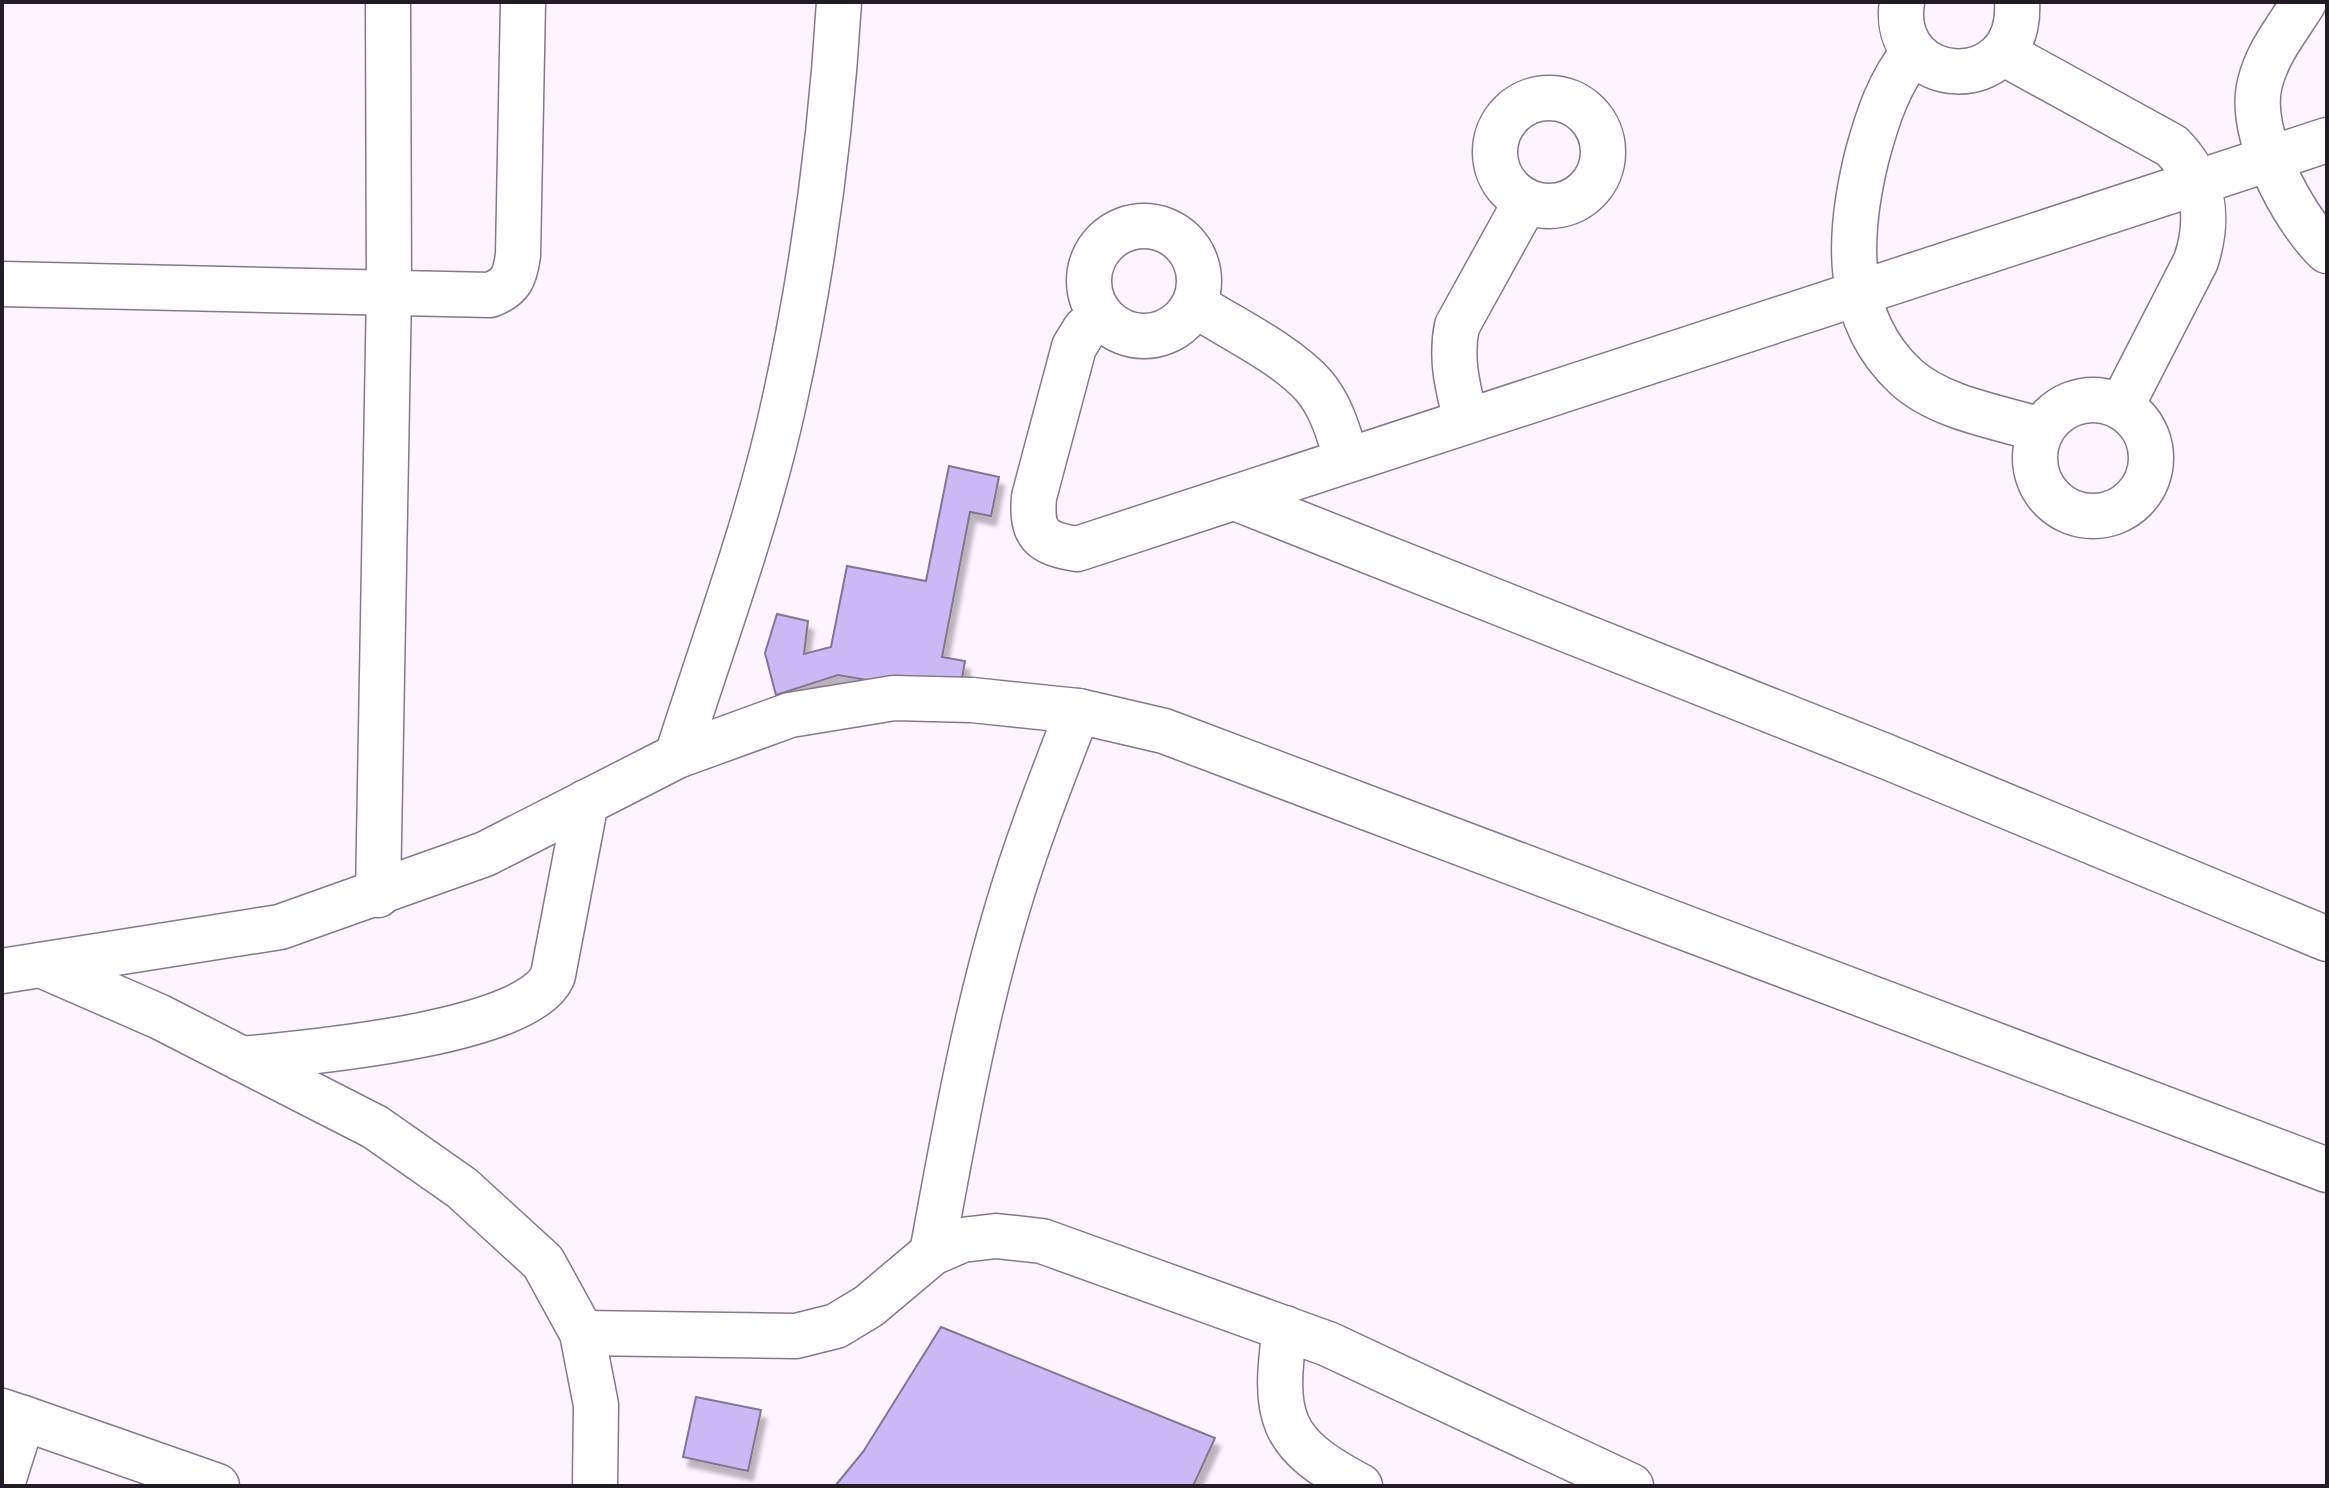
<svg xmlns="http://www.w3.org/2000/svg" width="2329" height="1488" font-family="'DejaVu Sans',sans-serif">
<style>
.building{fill:#cbb9f6;stroke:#7f7791;stroke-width:2;filter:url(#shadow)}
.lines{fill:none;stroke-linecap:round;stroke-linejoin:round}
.minor-casing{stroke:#87778e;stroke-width:47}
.minor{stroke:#fff;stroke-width:44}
</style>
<defs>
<filter id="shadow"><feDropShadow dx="5" dy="9" stdDeviation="2" flood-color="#0004"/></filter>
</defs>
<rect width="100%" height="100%" fill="#fcf4ff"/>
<g class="building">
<path d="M949,466L999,477L991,516L970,512L942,657L965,661L959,696L838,675L776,695L765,653L777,614L808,621L804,654L831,647L847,566L926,581Z"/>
<path d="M941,1327L1215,1438L1193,1486H835L863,1452Z"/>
<path d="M696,1397L761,1410L748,1471L683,1457Z"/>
</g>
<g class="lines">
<defs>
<g id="minor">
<path d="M1902,2C1888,90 2023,99 2017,2"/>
<path d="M2304,2C2288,28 2267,53 2260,83C2247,132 2292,217 2327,251"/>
<path d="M1914,52C1889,81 1877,119 1867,156C1848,233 1842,318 1906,377C1940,408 1998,417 2041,430"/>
<path d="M2003,53L2172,146C2205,180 2210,217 2196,261L2121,407"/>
<circle cx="1549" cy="152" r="54"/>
<circle cx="1144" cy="281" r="55"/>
<path d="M2,284L490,295C511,287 515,277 518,255L523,2"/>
<path d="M1195,305C1231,328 1286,354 1314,386C1332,407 1339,435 1347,460"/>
<path d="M1101,317L1085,329L1074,347L1034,497C1031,535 1041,543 1077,549L2327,140"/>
<circle cx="2093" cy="458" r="58"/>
<path d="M1466,421C1458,388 1450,359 1457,326L1526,201"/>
<path d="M1235,498L1885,756L2327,939"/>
<path d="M677,756C714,639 758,523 784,403C813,272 831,136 839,2"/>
<path d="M378,895L389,291L388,2"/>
<path d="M41,965L160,1017L375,1127L462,1188L543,1262L582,1333L596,1405L595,1486"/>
<path d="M2,971L280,927L485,854L677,756L790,715L894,698L972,700L1078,711L1164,731L2327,1170"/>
<path d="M242,1059C302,1053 531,1034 553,975L586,802"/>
<path d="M932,1253C953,1139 973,1024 1006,913C1026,844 1052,778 1078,711"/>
<path d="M1285,1328C1273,1417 1278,1443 1360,1486"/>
<path d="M582,1333L796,1336L836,1326L869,1306L932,1253L962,1240L996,1236L1042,1241L1328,1344L1631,1486"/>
<path d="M2,1411L23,1418L2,1485"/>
<path d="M23,1418L217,1486"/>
</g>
</defs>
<use href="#minor" class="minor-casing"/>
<use href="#minor" class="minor"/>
</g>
<rect width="2329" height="1488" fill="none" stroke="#221c25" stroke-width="8"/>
</svg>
